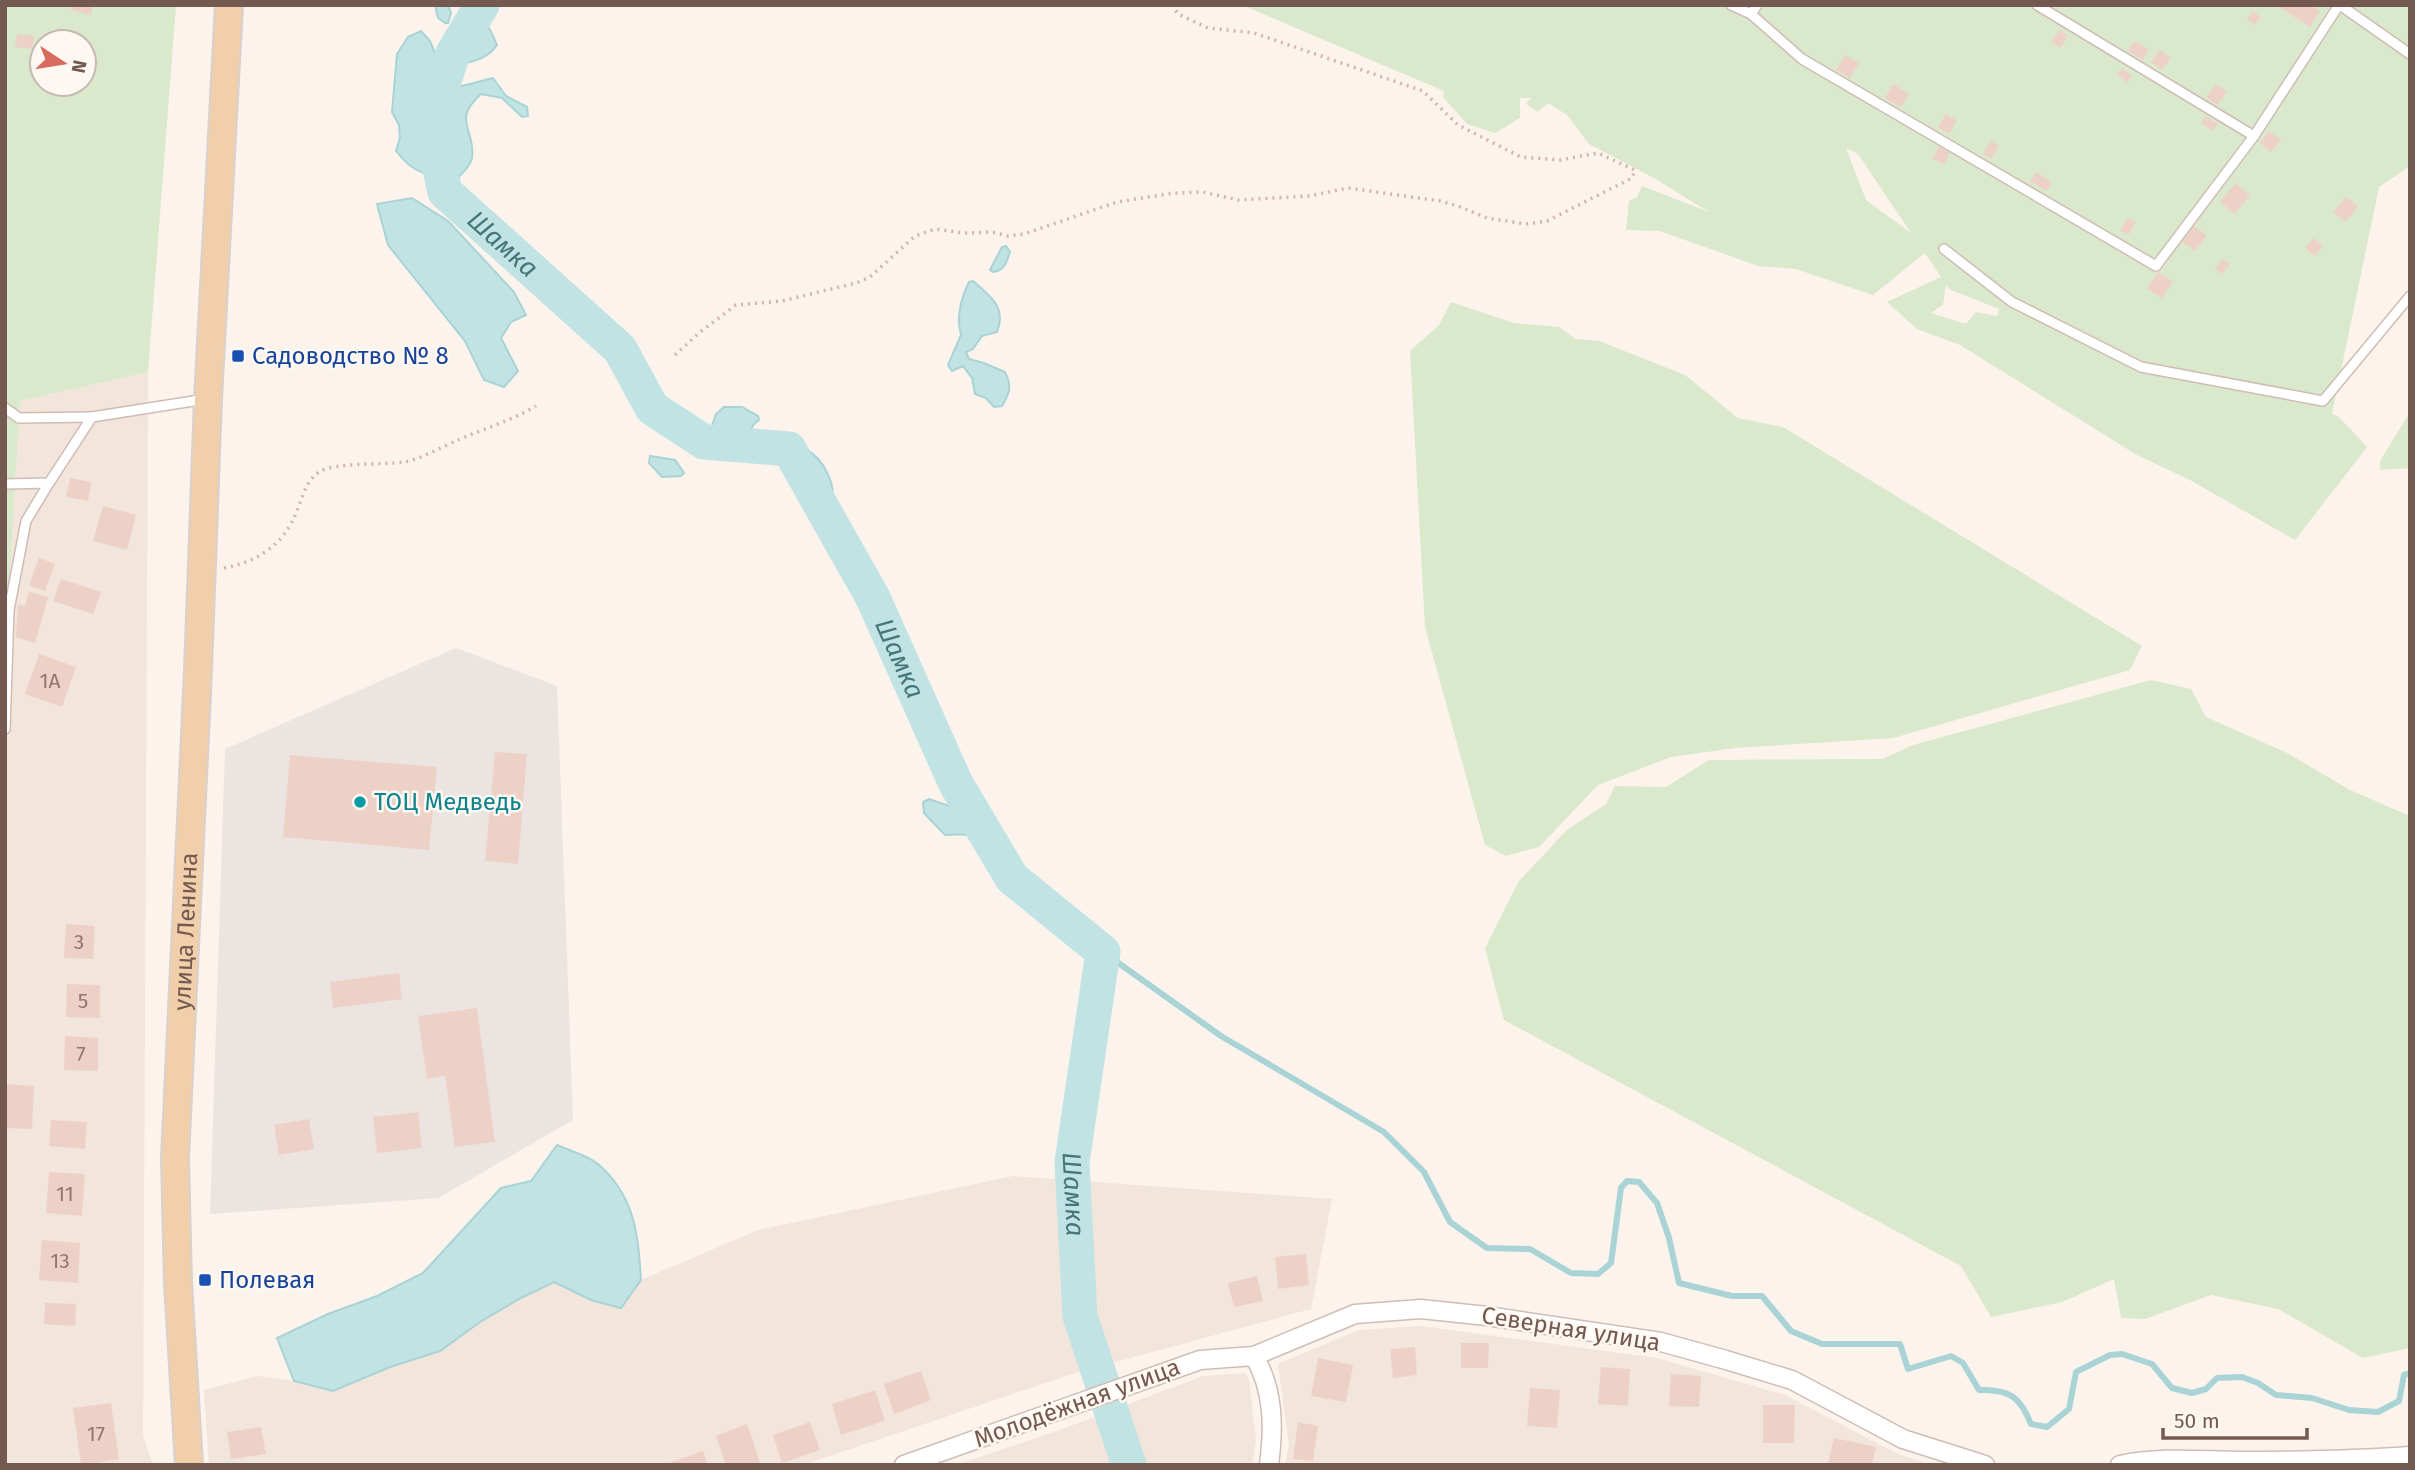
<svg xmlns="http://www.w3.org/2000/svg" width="2415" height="1470" font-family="'Fira Sans',sans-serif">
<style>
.residential{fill:#f2e5db}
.industrial{fill:#ebe4e1}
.green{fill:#dae8cb;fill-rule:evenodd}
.water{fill:#c1e3e3;stroke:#a9d3d4;stroke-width:2}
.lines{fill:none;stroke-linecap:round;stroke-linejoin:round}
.stream{stroke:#a9d3d4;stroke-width:6}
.river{stroke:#c1e3e3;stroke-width:35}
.building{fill:#eed1c6}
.service-casing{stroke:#cfbdb4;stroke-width:12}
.minor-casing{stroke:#cfbdb4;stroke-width:21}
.primary-casing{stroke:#d8d1ce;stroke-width:30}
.path{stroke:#d3b4a9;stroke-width:3.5;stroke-dasharray:2 5;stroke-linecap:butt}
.service{stroke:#fff;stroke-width:9}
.minor{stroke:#fff;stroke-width:18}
.primary{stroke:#f2cfab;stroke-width:26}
.transit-dot{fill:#1a4fb4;stroke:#fef8f2;stroke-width:2.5}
.culture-dot{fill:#0f9aa8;stroke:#fef8f2;stroke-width:2.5}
.labels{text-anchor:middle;stroke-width:5;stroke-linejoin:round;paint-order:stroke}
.number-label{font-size:21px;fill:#92776e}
.transit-label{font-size:24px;fill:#164399;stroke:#fef8f2;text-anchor:start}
.culture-label{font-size:24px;fill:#0d838f;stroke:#fef8f2;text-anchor:start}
.street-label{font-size:24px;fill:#745950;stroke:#fef8f2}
.water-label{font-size:26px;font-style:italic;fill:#457678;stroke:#fef8f2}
</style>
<rect width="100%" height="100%" fill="#fbf3ec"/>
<g class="residential">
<path d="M148,372L143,1436L153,1465H5V658L20,401Z"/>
<path d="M1013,1176L1332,1199L1311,1309L1075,1373L803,1465H209L204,1390L258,1376L294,1381L390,1367L440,1351L480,1322L515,1301L554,1282L591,1300L621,1308L641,1280L758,1230Z"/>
<path d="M1421,1326L1657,1358L1785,1395L1898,1454L1931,1465H1285L1289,1444L1278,1364L1359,1330Z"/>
<path d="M1245,1373L1249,1380L1256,1440L1252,1465H956L1065,1428L1203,1376Z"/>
</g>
<path class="industrial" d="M456,648L557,686L573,1120L438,1198L210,1214L225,749Z"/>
<g class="green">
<path d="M5,5H176L148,372L20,401L5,658ZM42,42H84V84H42Z"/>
<path d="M1242,5H2410V166L2379,187L2332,414L2339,417L2367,447L2295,540L2190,480L2137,455L1960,345L1917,329L1887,302L1941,277L1925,253L1873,295L1796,269L1758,266L1660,231L1626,230L1629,201L1637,197L1642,186L1709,212L1654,178L1589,144L1567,115L1548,103L1538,112L1526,104L1531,98H1520V118L1495,133L1467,124L1443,97L1444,91ZM1846,148L1858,154L1911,233L1866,200ZM1946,285L1949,289L1999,309L1997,316L1976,312L1966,324L1931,313L1943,305Z"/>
<path d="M1451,302L1514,323L1560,327L1575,339L1599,341L1685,375L1738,418L1783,427L2142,646L2130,670L1893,738L1735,748L1671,757L1598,785L1539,847L1506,856L1485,845L1425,627L1410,351L1439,325Z"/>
<path d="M2410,412V468L2380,470V461Z"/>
<path d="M2151,680L2191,689L2206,717L2287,753L2350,790L2410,816V1348L2363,1358L2278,1309L2211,1295L2145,1319L2121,1318L2114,1279L2062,1302L1991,1317L1961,1266L1504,1020L1485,948L1519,881L1568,829L1606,804L1615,786L1666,787L1709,760L1883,759L1913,745Z"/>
</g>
<g class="water">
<path d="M435,5H448L451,13L448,23H445L438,18Z"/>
<path d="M466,15C486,15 490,29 497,45C490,56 474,63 461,63L464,37L458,26L459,19Z"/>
<path d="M421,31L430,41L449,87C463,88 478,81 493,78L506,96L527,107L528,116L522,117L502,98L481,94C451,121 476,129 472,158C471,165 464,171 459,177C430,176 415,176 396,151L400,138L399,125L392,112L397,54L408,37Z"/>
<path d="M412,198L448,221L514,292L526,315L511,322L501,338L518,371L504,387L484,380L465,341L388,245L377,204Z"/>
<path d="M1006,246L1010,252C1007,262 1004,271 993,272L990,270L1002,247Z"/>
<path d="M973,281C990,296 1007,307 997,332L982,336L973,349L966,352L969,359L984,363L1005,372C1012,386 1010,393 1002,406L994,407L986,398L975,394L972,378L963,366L952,371L948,365L961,335C956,316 961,299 969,282Z"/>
<path d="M724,407H742L758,416L759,420L753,425L750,432L731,428L709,434L716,414Z"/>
<path d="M804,448C823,458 839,486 830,507L819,506L812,489V473L798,454L797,450Z"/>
<path d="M650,456L675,460L684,473L681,476L662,477L649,463Z"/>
<path d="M929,799L958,809L971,825L978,826L984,821L988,822L993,829L992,833C977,837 961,833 945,835L924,813L923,802Z"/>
<path d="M557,1145C570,1151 587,1155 598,1164C635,1196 638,1234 641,1280L621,1308L591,1300L554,1282L519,1299L480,1322L440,1351L390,1367L333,1391L294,1381L277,1338L328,1314L377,1296L423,1273L501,1188L531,1181Z"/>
</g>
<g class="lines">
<path class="stream" d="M1103,952L1221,1036L1384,1132L1424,1172L1450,1222L1487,1248L1530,1249L1571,1273L1598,1274L1611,1263L1621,1188L1627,1181L1639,1182L1657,1203L1669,1238L1679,1283L1732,1296H1762L1791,1331L1822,1344H1900L1908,1369L1951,1356L1963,1363L1979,1390C2010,1389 2020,1397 2031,1424L2047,1427L2069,1409L2076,1372L2110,1355L2122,1354L2152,1364L2172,1388L2192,1393L2206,1389L2217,1378L2242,1377L2258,1383L2276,1395L2312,1398L2349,1410L2378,1412L2399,1401L2404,1375L2410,1373"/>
<path class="river" id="s1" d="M482,5L453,53L430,123L445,192L620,349L652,408L704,442L789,449L873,598L956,784L1012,878L1103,952L1072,1162L1080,1316L1129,1465"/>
</g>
<g class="building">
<path d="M72,5H93L91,15L71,10Z"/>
<path d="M2281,5H2312L2320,11L2310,27L2279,7Z"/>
<path d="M2253,11L2261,18L2255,25L2247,19Z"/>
<path d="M2060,30L2068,36L2060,48L2051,41Z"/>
<path d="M17,34L34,36L32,49L15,47Z"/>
<path d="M2134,41L2149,50L2143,60L2128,51Z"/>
<path d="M2160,50L2171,58L2162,70L2151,62Z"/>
<path d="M1845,55L1859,63L1850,78L1836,70Z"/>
<path d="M2122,68L2132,76L2127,82L2117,75Z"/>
<path d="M1893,84L1909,94L1901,107L1885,98Z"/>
<path d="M2216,84L2227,92L2217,105L2206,97Z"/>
<path d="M1946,114L1957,121L1949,134L1938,127Z"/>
<path d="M2205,116L2218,124L2213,131L2201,123Z"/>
<path d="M2269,131L2281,140L2271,152L2260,143Z"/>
<path d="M1991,141L1999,146L1991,159L1983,154Z"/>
<path d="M1939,147L1950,153L1944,165L1932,158Z"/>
<path d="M2036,172L2052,182L2046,191L2030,181Z"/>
<path d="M2235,183L2250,195L2235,214L2220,202Z"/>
<path d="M2346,197L2358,206L2346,222L2333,212Z"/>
<path d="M2128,218L2136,223L2128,235L2120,230Z"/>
<path d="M2194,226L2207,236L2195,251L2182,242Z"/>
<path d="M2314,238L2323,245L2315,256L2305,248Z"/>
<path d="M2223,259L2230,264L2222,274L2215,268Z"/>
<path d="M2158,272L2173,282L2162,298L2147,289Z"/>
<path d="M70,478L91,482L88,501L66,497Z"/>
<path d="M103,506L136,515L127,550L93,541Z"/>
<path d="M39,558L55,564L45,591L29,585Z"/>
<path d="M61,579L101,592L93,614L53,601Z"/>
<path d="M29,592L48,597L35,643L16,637L18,604L25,606Z"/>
<path d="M39,654L76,667L62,707L25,694Z"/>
<path d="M495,752L527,754L518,864L485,861Z"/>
<path d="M290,755L437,767L429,850L283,837Z"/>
<path d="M66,924L95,926L93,959L64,958Z"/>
<path d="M399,973L402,999L333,1008L330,982Z"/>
<path d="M67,984L100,985V1018L66,1017Z"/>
<path d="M477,1008L495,1142L455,1147L445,1076L427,1079L418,1016Z"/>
<path d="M65,1036L98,1038V1071L64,1070Z"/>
<path d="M5,1084L34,1086L32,1129L5,1128Z"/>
<path d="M418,1112L422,1148L377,1153L373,1117Z"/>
<path d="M309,1119L314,1149L279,1155L274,1125Z"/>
<path d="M51,1120L87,1122L85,1149L49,1146Z"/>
<path d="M49,1172L85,1174L82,1216L46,1213Z"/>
<path d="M42,1240L80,1243L78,1283L39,1280Z"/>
<path d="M1306,1254L1309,1285L1278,1289L1275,1257Z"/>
<rect x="201" y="1276" width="7" height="9"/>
<path d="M1257,1276L1263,1301L1234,1307L1228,1283Z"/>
<path d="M45,1303L76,1304L75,1326L44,1324Z"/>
<path d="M1461,1343H1489L1488,1368H1461Z"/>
<path d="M1415,1347L1417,1375L1393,1378L1390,1349Z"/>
<path d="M1318,1358L1353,1365L1346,1402L1311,1396Z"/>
<path d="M1601,1367L1630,1369L1628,1406L1598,1404Z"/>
<path d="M921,1371L931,1400L894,1414L884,1384Z"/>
<path d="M1671,1374L1701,1376L1699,1407L1669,1406Z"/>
<path d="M1530,1388L1560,1390L1557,1428L1527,1426Z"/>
<path d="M875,1390L885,1421L841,1435L832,1404Z"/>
<path d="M111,1403L119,1459L81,1465L73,1408Z"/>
<path d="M1763,1405H1795L1794,1443H1763Z"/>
<path d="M810,1422L820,1450L782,1463L773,1435Z"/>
<path d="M1298,1422L1318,1426L1313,1461L1293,1459Z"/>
<path d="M747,1424L760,1462L753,1465H726L716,1436Z"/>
<path d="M261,1427L266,1454L231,1459L227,1432Z"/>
<path d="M1834,1438L1876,1447L1872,1465L1828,1464Z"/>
<path d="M703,1451L708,1465H666V1464Z"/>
</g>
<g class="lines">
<defs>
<g id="service">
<path d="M1731,5L1751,14"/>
<path d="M1757,5L1751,14L1802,59L2156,266L2254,136L2339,5"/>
<path d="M2037,5L2254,136"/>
<path d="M2340,5L2410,54"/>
<path d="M1944,249L2012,302L2141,367L2323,401L2410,296"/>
<path d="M5,408L19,418L92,417"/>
<path d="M5,484L49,483L92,417L206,399"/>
<path d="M5,610H9L26,521L49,483"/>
<path d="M5,729L9,610"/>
</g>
<g id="minor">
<path d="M1254,1356C1274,1390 1274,1427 1269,1465"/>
<path d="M904,1465L1200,1360L1254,1356L1355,1314L1421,1309L1487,1316L1661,1342L1726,1360L1792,1380L1903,1439L1985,1465"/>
<path d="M2120,1465C2162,1456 2202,1461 2243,1461C2299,1461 2354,1460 2410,1456"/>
</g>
<g id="primary">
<path id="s2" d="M189,1465L178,1283L175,1158L198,671L208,399L229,5"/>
</g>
</defs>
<use href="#service" class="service-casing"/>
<use href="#minor" class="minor-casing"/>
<use href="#primary" class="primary-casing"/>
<g class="path">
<path d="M675,355L700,332L736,305L782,301L856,283L870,277L915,236L935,229L964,233L992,232L1008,236L1024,234L1117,202L1174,193L1203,192L1238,200L1309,196L1348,188L1440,201L1458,206L1487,218L1526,224L1547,221L1632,178L1635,170L1598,153L1560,160L1521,157L1458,125L1423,91L1254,33L1208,28L1178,14L1172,5"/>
<path d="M224,568C260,561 285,544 298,508C303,495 307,480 319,472C335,462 384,465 404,462C422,459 441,447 458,440C485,428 511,421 536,406"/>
</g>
<use href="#service" class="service"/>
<use href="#minor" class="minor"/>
<use href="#primary" class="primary"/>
</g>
<g class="transit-dot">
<rect x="231" y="349" width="14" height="14" rx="3.5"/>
<rect x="198" y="1273" width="14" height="14" rx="3.5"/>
</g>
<circle class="culture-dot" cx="360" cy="802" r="7"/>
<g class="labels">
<g class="number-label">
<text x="50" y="688">1А</text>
<text x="79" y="949">3</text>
<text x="83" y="1008">5</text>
<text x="81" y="1061">7</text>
<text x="65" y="1201">11</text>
<text x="60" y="1268">13</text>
<text x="96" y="1441">17</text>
</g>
<g class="transit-label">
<text x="252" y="364">Садоводство № 8</text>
<text x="219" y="1288">Полевая</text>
</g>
<g class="culture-label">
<text x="374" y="810">ТОЦ Медведь</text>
</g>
<g class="street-label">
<text dy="8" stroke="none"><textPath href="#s2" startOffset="534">улица Ленина</textPath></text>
<text transform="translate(1571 1329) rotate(9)" y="8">Северная улица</text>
<text transform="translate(1077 1403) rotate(-20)" y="8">Молодёжная улица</text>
</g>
<g class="water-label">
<text dy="9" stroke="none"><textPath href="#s1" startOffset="278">Шамка</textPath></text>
<text dy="9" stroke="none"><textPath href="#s1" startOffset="887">Шамка</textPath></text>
<text dy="9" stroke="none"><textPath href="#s1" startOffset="1496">Шамка</textPath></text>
</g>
</g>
<rect width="2415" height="1470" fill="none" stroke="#745950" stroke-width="14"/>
<g transform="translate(63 63) rotate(102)"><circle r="33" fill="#fef8f2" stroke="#c7b8b1" stroke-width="2"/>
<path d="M0-5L12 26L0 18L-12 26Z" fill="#d86a5e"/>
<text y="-10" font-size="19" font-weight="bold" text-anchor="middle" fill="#745950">N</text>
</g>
<path d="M2163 1428v10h144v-10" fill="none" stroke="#745950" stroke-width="3.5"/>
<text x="2174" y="1428" font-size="21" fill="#745950" stroke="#fef8f2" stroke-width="5" paint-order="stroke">50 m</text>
</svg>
